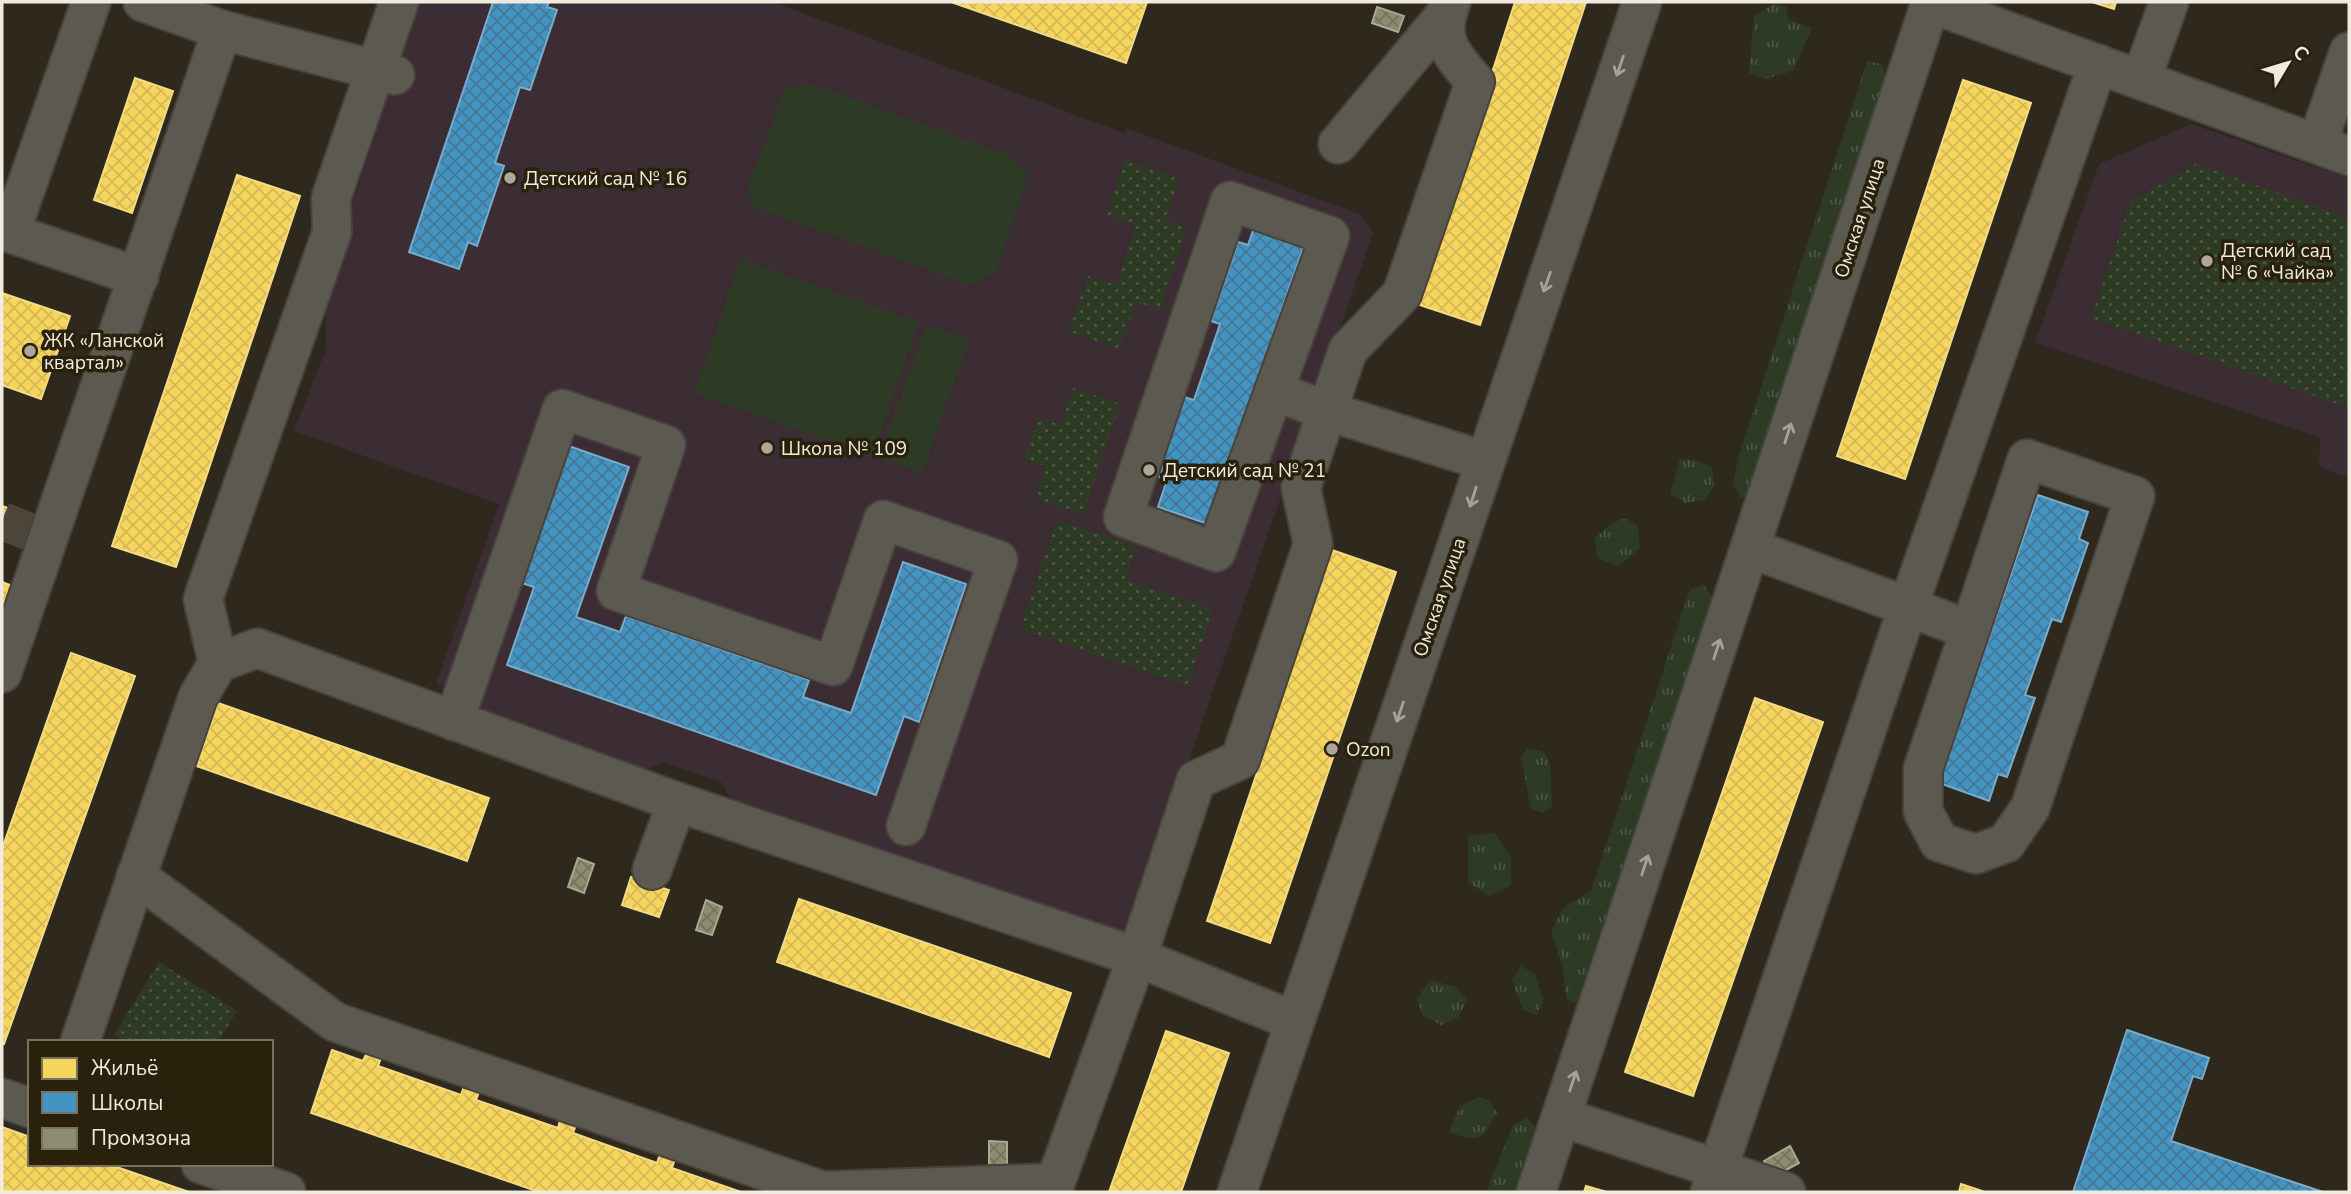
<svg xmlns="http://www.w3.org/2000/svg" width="2351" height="1194" font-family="'Nunito Sans',sans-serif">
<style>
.education{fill:#3c2d35}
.grass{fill:url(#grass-tufts)}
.park{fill:url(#park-dots)}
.pitch{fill:#2e3b24}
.homes{fill:url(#homes-cross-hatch);stroke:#f4dc83;stroke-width:2}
.schools{fill:url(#schools-cross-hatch);stroke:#77adcb;stroke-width:2}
.industry{fill:url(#industry-cross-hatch);stroke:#aaa890;stroke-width:2}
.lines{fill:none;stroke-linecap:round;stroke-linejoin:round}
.minor-tunnel{stroke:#4b453a;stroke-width:38;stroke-dasharray:38 19;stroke-linecap:butt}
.minor-casing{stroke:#48423a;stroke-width:42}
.minor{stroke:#5b5950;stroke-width:38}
.oneway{stroke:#a6a298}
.poi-dot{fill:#ada79b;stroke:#2a210d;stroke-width:2.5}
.labels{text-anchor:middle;stroke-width:7;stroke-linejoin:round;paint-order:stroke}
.poi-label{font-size:19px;fill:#f1ebdf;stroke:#2a210d;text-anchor:start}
.street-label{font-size:19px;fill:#f1ebdf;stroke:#2a210d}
</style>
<defs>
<pattern id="grass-tufts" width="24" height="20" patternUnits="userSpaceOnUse" patternTransform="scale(1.75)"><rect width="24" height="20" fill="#2e3b24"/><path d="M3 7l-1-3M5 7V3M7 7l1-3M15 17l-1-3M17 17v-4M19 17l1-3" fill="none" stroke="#4d5843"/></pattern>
<pattern id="park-dots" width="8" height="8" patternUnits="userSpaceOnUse" patternTransform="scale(1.75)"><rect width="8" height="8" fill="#2e3b24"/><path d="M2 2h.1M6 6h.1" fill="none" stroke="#4d5843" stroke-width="1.8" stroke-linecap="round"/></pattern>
<pattern id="homes-cross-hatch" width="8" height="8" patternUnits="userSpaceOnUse" patternTransform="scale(1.75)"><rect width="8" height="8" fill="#f6d55c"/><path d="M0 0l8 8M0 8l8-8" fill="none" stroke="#d3b857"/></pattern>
<pattern id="schools-cross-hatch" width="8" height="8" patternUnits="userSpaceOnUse" patternTransform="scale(1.75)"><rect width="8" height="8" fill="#4393c3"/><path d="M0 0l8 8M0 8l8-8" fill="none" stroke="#457896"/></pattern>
<pattern id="industry-cross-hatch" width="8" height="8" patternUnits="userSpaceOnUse" patternTransform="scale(1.75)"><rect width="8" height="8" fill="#8c8c6e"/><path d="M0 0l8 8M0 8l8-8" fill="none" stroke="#74745f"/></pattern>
</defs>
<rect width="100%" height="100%" fill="#2e281d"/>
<g class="education">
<path d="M420,2H773L1124,133L1126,128L1362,215L1373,233L1126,940L733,803L722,783L679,768L663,762L642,771L483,716L464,694L436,684L499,504L294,431L326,349V282Z"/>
<path d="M2192,124L2349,179V478L2319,467L2320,437L2035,343L2099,164Z"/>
</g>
<g class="grass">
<path d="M1775,3L1787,7L1788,19L1812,28L1793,71L1765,79L1749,73L1754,16Z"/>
<path d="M1867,61L1881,64L1886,76L1753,496L1741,498L1733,484L1739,455Z"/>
<path d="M1680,459L1695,460L1712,467L1714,486L1704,500L1685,503L1670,494Z"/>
<path d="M1624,518L1638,525L1640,549L1618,566L1598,558L1594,539L1611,524Z"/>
<path d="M1704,585L1716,603L1578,1004L1567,1000L1562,964L1551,931L1564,907L1591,891L1690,589Z"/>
<path d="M1527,748L1543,751L1550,763L1552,806L1543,813L1531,809L1521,759Z"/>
<path d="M1494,833L1511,857V885L1490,897L1468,882V836Z"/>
<path d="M1521,966L1535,974L1543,1000L1537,1015L1523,1010L1512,980Z"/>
<path d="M1430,980L1456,987L1467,1000L1458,1018L1441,1025L1422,1015L1417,999Z"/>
<path d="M1479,1097L1490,1101L1497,1113C1481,1141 1480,1143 1449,1132L1460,1106Z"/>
<path d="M1527,1118L1536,1128L1517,1192H1486L1513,1125Z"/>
</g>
<g class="park">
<path d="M1125,159L1179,178L1165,220L1187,228L1160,309L1136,302L1119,349L1068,331L1088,276L1116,285L1136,225L1107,215Z"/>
<path d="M2196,164L2349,218V408L2091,318L2131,201Z"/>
<path d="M1073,388L1120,404L1083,514L1035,498L1046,467L1024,459L1038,418L1060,425Z"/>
<path d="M1057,520L1136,547L1126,580L1213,609L1187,686L1020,629Z"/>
<path d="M159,962L237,1011L218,1042H125L114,1035Z"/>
</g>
<g class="pitch">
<path d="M811,84L1011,156L1029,173L996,271L970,285L757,208L746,192L785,89Z"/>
<path d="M741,259L919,322L872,456L694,393Z"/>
<path d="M926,325L969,340L922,473L879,458Z"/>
</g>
<g class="homes">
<path d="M951,2H1147L1126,63Z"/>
<path d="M1515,2H1586L1480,325L1417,304Z"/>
<path d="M2092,2H2116L2114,9Z"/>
<path d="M135,78L173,91L132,213L94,200Z"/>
<path d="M1963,80L2031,103L1905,479L1837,456Z"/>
<path d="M237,175L300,196L176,567L112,546Z"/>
<path d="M2,293L70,316L41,399L2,385Z"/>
<path d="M2,506L35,517L25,547L2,539Z"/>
<path d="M1332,550L1396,572L1270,943L1207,921Z"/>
<path d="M2,582L13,586L2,620Z"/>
<path d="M71,653L135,676L4,1044H2V849Z"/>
<path d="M1755,698L1823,722L1693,1096L1625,1072Z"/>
<path d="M218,703L489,798L467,861L196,766Z"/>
<path d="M631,877L669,890L659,917L622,905Z"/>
<path d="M799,899L1071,993L1049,1057L777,962Z"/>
<path d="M1166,1031L1229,1053L1181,1192H1109Z"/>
<path d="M332,1050L363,1061L367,1052L381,1058L378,1066L461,1095L464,1086L479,1092L476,1100L558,1128L560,1120L576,1125L573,1133L657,1163L660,1154L675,1159L672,1168L741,1192H539L311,1113Z"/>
<path d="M2,1127L30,1137V1164H108L189,1192H2Z"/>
<path d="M1961,1184L1985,1192H1959Z"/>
<path d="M1586,1186L1607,1192H1584Z"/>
</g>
<g class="schools">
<path d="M493,2H549L547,7L557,10L530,90L520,87L495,163L504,166L477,246L468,242L459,269L409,252Z"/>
<path d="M1257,219L1307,236L1208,524L1158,507L1167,480L1157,476L1184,397L1194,400L1220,324L1211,321L1238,242L1248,245Z"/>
<path d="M566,445L629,467L576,617L620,632L626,616L809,680L803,697L851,713L903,562L966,584L919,722L904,716L876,795L507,665L534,587L519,582Z"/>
<path d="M2038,495L2088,512L2079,539L2088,543L2061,622L2052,619L2025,695L2035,698L2007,777L1998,774L1989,801L1939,783Z"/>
<path d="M2127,1030L2209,1058L2202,1079L2193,1076L2171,1141L2323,1192H2073Z"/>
</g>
<g class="industry">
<path d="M1377,7L1404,16L1398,32L1372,23Z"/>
<path d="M578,858L594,864L584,893L568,887Z"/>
<path d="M706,900L722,907L712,935L696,930Z"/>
<path d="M989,1141L1007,1142V1167H989Z"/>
<path d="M1790,1146L1799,1163L1773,1177L1764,1161Z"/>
</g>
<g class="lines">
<path class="minor-tunnel" d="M2,521L30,532"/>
<defs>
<g id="minor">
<path d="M91,2L10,233L139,277"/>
<path d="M143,2L222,30L395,75"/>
<path d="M1451,2C1436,41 1452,54 1475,82L1402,294L1348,350L1327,411L1485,461"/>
<path d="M1930,3L2349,156"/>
<path d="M2141,80L2169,2"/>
<path d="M1338,144L1446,14"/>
<path d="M2317,144L2349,52"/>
<path d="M1230,201L1330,236L1216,552L1123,517Z"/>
<path d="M1750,548L1970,630L1923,769V811L1939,842L1976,854L2006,843L2030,808L2135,496L2027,459L1970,630"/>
<path d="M218,663L203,599L332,232L331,198L399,2"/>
<path d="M2,673L222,30"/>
<path d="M454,721L562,409L666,445L616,591L833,666L883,520L998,560L906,826"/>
<path d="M652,870L677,802"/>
<path d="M136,876L335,1022L823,1191L1055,1183"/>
<path d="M80,1042L198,697L218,663L257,648L677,802L1137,957L1294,1021"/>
<path d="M2,1098L30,1108"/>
<path d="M1561,1117L1786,1192"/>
<path d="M201,1164L286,1192"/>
<path d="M1052,1192L1137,957L1196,780L1240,760L1313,544L1301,488L1327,411L1274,391"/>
<path d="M1237,1192L1642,2"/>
<path d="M1536,1192L1931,2"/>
<path d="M1710,1192L1908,607L2098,64"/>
</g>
</defs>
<use href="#minor" class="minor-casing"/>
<use href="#minor" class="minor"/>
</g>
<defs><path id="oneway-shaft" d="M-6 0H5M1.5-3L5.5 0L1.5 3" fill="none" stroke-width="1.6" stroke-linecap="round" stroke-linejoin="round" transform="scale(1.75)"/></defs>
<g class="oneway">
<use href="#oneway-shaft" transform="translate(1620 66) rotate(109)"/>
<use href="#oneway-shaft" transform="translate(1547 282) rotate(109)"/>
<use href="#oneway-shaft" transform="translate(1788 433) rotate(-72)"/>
<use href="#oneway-shaft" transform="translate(1473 497) rotate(108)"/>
<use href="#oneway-shaft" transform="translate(1717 649) rotate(-72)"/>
<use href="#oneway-shaft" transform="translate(1400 712) rotate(109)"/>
<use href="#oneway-shaft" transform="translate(1645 865) rotate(-72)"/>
<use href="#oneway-shaft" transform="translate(1573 1081) rotate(-72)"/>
</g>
<g class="poi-dot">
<circle cx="510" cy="178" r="7"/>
<circle cx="2207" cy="261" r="7"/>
<circle cx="30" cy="351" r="7"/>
<circle cx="767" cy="448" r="7"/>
<circle cx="1149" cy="470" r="7"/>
<circle cx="1332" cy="749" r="7"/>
</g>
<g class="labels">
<g class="poi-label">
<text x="524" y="185">Детский сад № 16</text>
<text x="2221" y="257">Детский сад<tspan x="2221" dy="22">№ 6 «Чайка»</tspan></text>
<text x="44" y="347">ЖК «Ланской<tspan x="44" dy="22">квартал»</tspan></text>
<text x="781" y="455">Школа № 109</text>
<text x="1163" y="477">Детский сад № 21</text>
<text x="1346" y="756">Ozon</text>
</g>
<g class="street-label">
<text transform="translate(1859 218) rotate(-72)" y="7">Омская улица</text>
<text transform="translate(1439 597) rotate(-71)" y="7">Омская улица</text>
</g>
</g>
<rect width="2351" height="1194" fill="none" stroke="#f1ebdf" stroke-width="7"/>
<rect x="28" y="1040" width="245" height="126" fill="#2a210d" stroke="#7a7261" stroke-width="2"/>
<rect x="42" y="1058" width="35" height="21" fill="#f6d55c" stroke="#7a7261" stroke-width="2"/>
<text x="91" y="1075" font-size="21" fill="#f1ebdf">Жильё</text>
<rect x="42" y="1092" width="35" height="21" fill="#4393c3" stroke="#7a7261" stroke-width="2"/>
<text x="91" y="1110" font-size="21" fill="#f1ebdf">Школы</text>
<rect x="42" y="1128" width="35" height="21" fill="#8c8c6e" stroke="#7a7261" stroke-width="2"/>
<text x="91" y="1145" font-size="21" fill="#f1ebdf">Промзона</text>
<g transform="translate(2288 63) rotate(52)" stroke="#2a210d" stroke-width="5" paint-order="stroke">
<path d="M0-5L12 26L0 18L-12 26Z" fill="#f1ebdf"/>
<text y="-10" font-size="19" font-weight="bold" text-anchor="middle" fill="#f1ebdf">С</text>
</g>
</svg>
